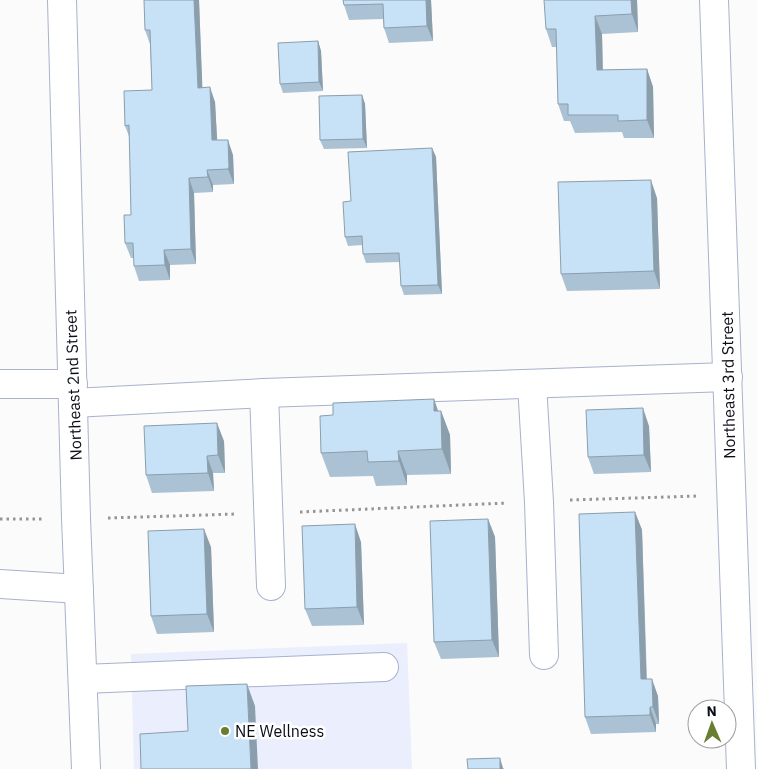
<svg xmlns="http://www.w3.org/2000/svg" width="757" height="769" font-family="'IBM Plex Sans',sans-serif">
<style>
.built{fill:#eaeefd}
.lines{fill:none;stroke-linecap:round;stroke-linejoin:round}
.minor-casing{stroke:#a9b1cd;stroke-width:30}
.path{stroke:#939598;stroke-width:3;stroke-dasharray:2.5 4;stroke-linecap:butt}
.minor{stroke:#fff;stroke-width:28}
.wall{fill:#abc2d4}
.shaded-wall{fill:#8b9eac}
.building{fill:#c7e1f6;stroke:#8b9eac}
.poi-dot{fill:#687e30;stroke:#fff;stroke-width:2}
.labels{text-anchor:middle;stroke-width:5;stroke-linejoin:round;paint-order:stroke}
.street-label{font-size:16px;fill:#0b0d17;stroke:#fff}
.poi-label{font-size:16px;fill:#0b0d17;stroke:#fff;text-anchor:start}
</style>
<rect width="100%" height="100%" fill="#fafbfa"/>
<path class="built" d="M407,643L412,769H134L131,654Z"/>
<g class="lines">
<defs>
<g id="minor">
<path d="M62,0L76,518L86,769"/>
<path d="M714,0C724,256 731,513 741,769"/>
<path d="M0,384H73"/>
<path d="M532,384L539,502L544,655"/>
<path d="M264,393L271,586"/>
<path d="M73,403L264,393L728,377"/>
<path d="M0,584L79,589"/>
<path d="M83,679L384,667"/>
</g>
</defs>
<use href="#minor" class="minor-casing"/>
<g class="path">
<path d="M570,500L699,496"/>
<path d="M300,512L507,503"/>
<path d="M108,518L237,514"/>
<path d="M0,519H44"/>
</g>
<use href="#minor" class="minor"/>
</g>
<g class="wall">
<path d="M199,0L202,87L215,102L217,140L233,155L234,182V184L213,185V192L194,193L196,264L170,265V280L139,281L134,266V258H131L125,243L131,215L130,139L125,126L152,90L150,44L145,30Z"/>
<path d="M343,0H431L433,41L389,43L384,28L383,19L349,20L344,5Z"/>
<path d="M637,0L638,32L602,34L603,70L647,69L653,87L654,138H624L622,132L575,133L570,121H564L558,104L557,47H552L546,29Z"/>
<path d="M318,41L321,51L323,91L283,93L280,84Z"/>
<path d="M362,95L365,104L367,148L324,149L320,140Z"/>
<path d="M432,148L436,157L442,294L404,295L401,286L400,262L366,263L363,254V245L348,246L345,237L351,201Z"/>
<path d="M657,198L660,289L567,291L561,274Z"/>
<path d="M434,399L438,411H441L450,435L451,474L407,475V485L376,486L373,476L330,477L321,453L333,415Z"/>
<path d="M649,426L651,472L594,474L588,457Z"/>
<path d="M224,441L225,473H213L214,491L152,493L146,475Z"/>
<path d="M635,512L642,530L647,679L658,696L659,724H656V732L591,734L585,717Z"/>
<path d="M488,519L495,537L499,657L441,659L434,642Z"/>
<path d="M361,542L364,625L312,626L305,609Z"/>
<path d="M211,547L214,632L157,634L151,616Z"/>
</g>
<g class="shaded-wall">
<path d="M194,0H199L203,103L198,88Z"/>
<path d="M426,0H431L433,41L427,26Z"/>
<path d="M631,0H637L638,32L632,14Z"/>
<path d="M595,16L602,34L603,88L597,70Z"/>
<path d="M318,41L321,51L323,91L319,82Z"/>
<path d="M647,69L653,87L654,138L647,120Z"/>
<path d="M210,87L215,102L218,155L212,140Z"/>
<path d="M362,95L365,104L367,148L363,139Z"/>
<path d="M228,140L233,155L234,182V184L228,169Z"/>
<path d="M432,148L436,157L442,294L438,285Z"/>
<path d="M207,170L213,185V192L208,177Z"/>
<path d="M189,178L194,193L196,264L191,249Z"/>
<path d="M651,180L657,198L660,289L654,271Z"/>
<path d="M164,250L170,265V280L165,265Z"/>
<path d="M434,399L441,420V411L450,435L451,474L442,449L434,411Z"/>
<path d="M643,408L649,426L651,472L644,455Z"/>
<path d="M217,423L224,441L225,473L218,455Z"/>
<path d="M398,451L407,475V485L399,461Z"/>
<path d="M207,456L213,473L214,491L208,473Z"/>
<path d="M635,512L642,530L647,697L641,679Z"/>
<path d="M488,519L495,537L499,657L492,640Z"/>
<path d="M355,524L361,542L364,625L357,607Z"/>
<path d="M204,529L211,547L214,632L207,614Z"/>
<path d="M652,679L658,696L659,724L653,707Z"/>
<path d="M247,684L255,706L258,769H251Z"/>
<path d="M650,707L656,724V732L650,715Z"/>
<path d="M500,758L503,768L504,769H500Z"/>
</g>
<g class="building">
<path d="M144,0H194L198,88L210,87L212,140H228L229,167L228,169L207,170L208,177L189,178L191,249L164,250L165,265L134,266L133,243H125L124,215H131L129,125L125,126L124,91L152,90L150,30H145Z"/>
<path d="M343,0H426L427,26L384,28L383,4L344,5Z"/>
<path d="M544,0H631L632,14L595,16L597,70L647,69V120L618,121V115H568V104H558L556,29H546Z"/>
<path d="M318,41L319,82L280,84L278,43Z"/>
<path d="M362,95L363,139L320,140L319,96Z"/>
<path d="M432,148L438,285L401,286L399,253L363,254L362,236L345,237L343,202L351,201L348,152Z"/>
<path d="M651,180L654,271L561,274L558,182Z"/>
<path d="M434,399V411H441L442,449L398,451L399,461L368,462L367,451L321,453L320,416L333,415V403Z"/>
<path d="M643,408L644,455L588,457L586,410Z"/>
<path d="M217,423L218,455L207,456L208,473L146,475L144,426Z"/>
<path d="M635,512L641,679H652L653,707H650V715L585,717L579,514Z"/>
<path d="M488,519L492,640L434,642L430,521Z"/>
<path d="M355,524L357,607L305,609L302,526Z"/>
<path d="M204,529L207,614L151,616L148,531Z"/>
<path d="M247,684L251,769H141L140,734L188,731L186,686Z"/>
<path d="M500,758V769H468L467,759Z"/>
</g>
<circle class="poi-dot" cx="225" cy="731" r="5"/>
<g class="labels">
<g class="street-label">
<text transform="translate(73 385) rotate(-92)" y="6">Northeast 2nd Street</text>
<text transform="translate(728 385) rotate(-91)" y="6">Northeast 3rd Street</text>
</g>
<g class="poi-label">
<text x="235" y="737">NE Wellness</text>
</g>
</g>
<g transform="translate(712 724) rotate(358)"><circle r="24" fill="#ffffff" stroke="#9d9ea2"/>
<path d="M0-4L9 19L0 12L-9 19Z" fill="#687e30"/>
<text y="-8" font-size="14" font-weight="bold" text-anchor="middle" fill="#0b0d17">N</text>
</g>
</svg>
